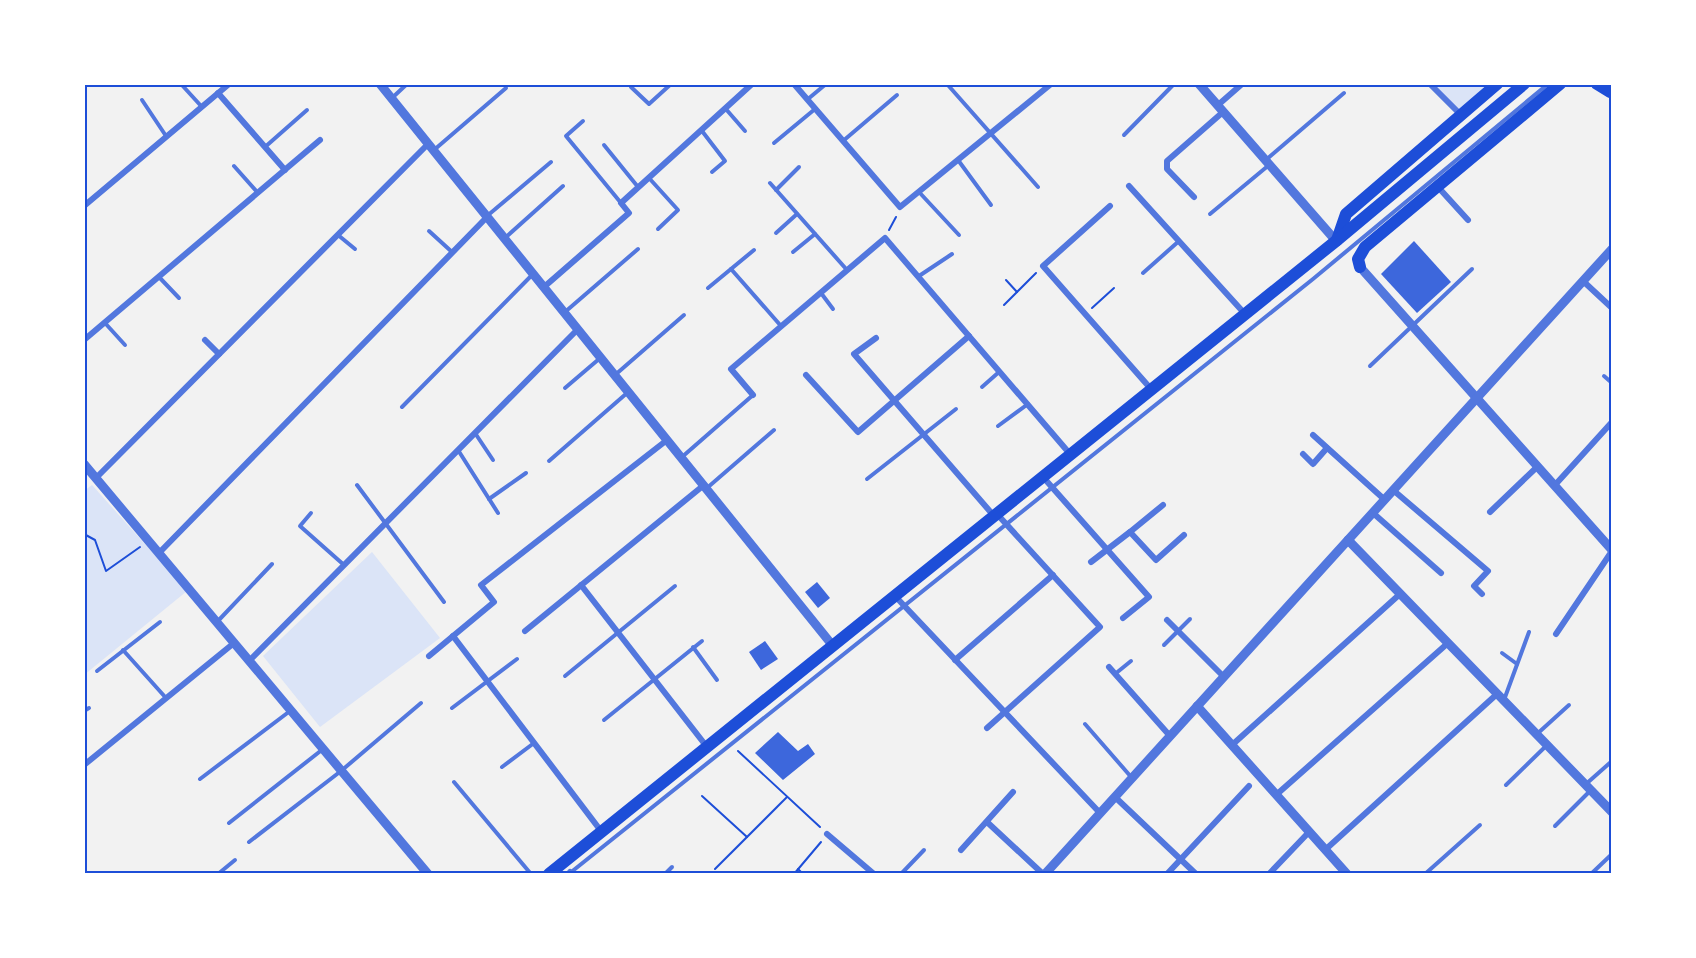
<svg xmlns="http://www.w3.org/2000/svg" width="1696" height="958" font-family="'Source Sans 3',sans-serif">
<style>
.green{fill:#dbe4f7}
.building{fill:#3d67dc}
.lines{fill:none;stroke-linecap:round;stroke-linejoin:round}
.path{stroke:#1d4ed8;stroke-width:2}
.service{stroke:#5277de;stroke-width:4}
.minor{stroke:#5277de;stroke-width:6}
.tertiary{stroke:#5277de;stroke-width:9}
.primary{stroke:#1d4ed8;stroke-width:12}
.neatline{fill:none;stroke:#1d4ed8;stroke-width:2}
</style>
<rect width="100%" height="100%" fill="#f2f2f2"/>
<g class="green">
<path d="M1437,84H1487L1459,111L1435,86Z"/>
<path d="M92,485L187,591L84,675V491Z"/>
<path d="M372,552L440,638L320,727L263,656Z"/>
</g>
<g class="building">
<path d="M1414,241L1451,282L1417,313L1381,274Z"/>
<path d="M817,582L830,598L818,608L805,592Z"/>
<path d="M765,641L778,659L761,670L749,652Z"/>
<path d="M778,732L798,751L808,744L815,754L783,780L755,753Z"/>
</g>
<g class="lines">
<g class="path">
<path d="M889,230L896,217"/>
<path d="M1006,280L1017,292"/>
<path d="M1004,305L1036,273"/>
<path d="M1092,308L1114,288"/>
<path d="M84,534L95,540L106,571L140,547"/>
<path d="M738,751L820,827"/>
<path d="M702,796L747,837"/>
<path d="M715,869L787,797"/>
<path d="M798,869L803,874"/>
<path d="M794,874L821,842"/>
</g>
<g class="service">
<path d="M181,84L202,107"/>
<path d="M947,84L1038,187"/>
<path d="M631,87L649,104L671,84"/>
<path d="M392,98L407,84"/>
<path d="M808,99L826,84"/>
<path d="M142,100L166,136"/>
<path d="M725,108L745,131"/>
<path d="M583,121L566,136L621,203"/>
<path d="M702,131L725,161L712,172"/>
<path d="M1124,135L1174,84"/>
<path d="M843,141L897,95"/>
<path d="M774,143L815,109"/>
<path d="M604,145L638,187"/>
<path d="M265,147L307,110"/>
<path d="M434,150L506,88"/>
<path d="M1267,159L1344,93"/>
<path d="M958,160L991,205"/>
<path d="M234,166L258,193"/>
<path d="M649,178L678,210L658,229"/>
<path d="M770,183L847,270"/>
<path d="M776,190L799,167"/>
<path d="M919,192L959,235"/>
<path d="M1210,214L1269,165"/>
<path d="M487,216L551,162"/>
<path d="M429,231L452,252"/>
<path d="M776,233L797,214"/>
<path d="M338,235L355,249"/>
<path d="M505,238L563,186"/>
<path d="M793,252L815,234"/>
<path d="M731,269L781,326"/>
<path d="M1143,273L1179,241"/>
<path d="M919,276L952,254"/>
<path d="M159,277L179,298"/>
<path d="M708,288L754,250"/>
<path d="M821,293L833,309"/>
<path d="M565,312L638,249"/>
<path d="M105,323L125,345"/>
<path d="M1370,366L1472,269"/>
<path d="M615,375L684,315"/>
<path d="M1604,376L1612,383"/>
<path d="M982,387L999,372"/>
<path d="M565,388L599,359"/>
<path d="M402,407L532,275"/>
<path d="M998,426L1028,404"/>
<path d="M475,433L493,460"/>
<path d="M458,450L498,513"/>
<path d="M682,457L753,395"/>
<path d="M549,461L627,393"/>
<path d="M867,479L956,409"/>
<path d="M357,485L444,602"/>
<path d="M707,488L774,430"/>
<path d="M489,499L526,473"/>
<path d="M311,513L300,526L344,565"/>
<path d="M217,622L272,564"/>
<path d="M1164,645L1190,619"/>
<path d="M693,647L717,680"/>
<path d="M123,650L166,698"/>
<path d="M1502,653L1517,664"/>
<path d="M97,671L160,622"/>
<path d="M1115,674L1131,661"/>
<path d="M565,676L675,586"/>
<path d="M1504,700L1529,632"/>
<path d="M452,708L517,659"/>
<path d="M84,711L89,708"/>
<path d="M604,720L702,641"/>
<path d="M1085,724L1132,778"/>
<path d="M1537,734L1569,705"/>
<path d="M502,767L534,743"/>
<path d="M200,779L290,711"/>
<path d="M454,782L531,874"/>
<path d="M1586,784L1612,761"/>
<path d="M1506,785L1546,746"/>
<path d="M229,823L323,749"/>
<path d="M1555,826L1590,791"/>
<path d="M249,842L341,771L421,703"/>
<path d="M570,873L1313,279L1548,84"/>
<path d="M218,874L235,860"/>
<path d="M665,874L672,867"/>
<path d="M901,874L924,850"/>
<path d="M1425,874L1480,825"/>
<path d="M1591,874L1612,854"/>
</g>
<g class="minor">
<path d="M794,84L900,207L1051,84"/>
<path d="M1430,84L1461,115"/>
<path d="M84,86L86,84"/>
<path d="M218,93L285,170"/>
<path d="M1218,105L1242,84"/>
<path d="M1129,186L1245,314"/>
<path d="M1438,187L1468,220"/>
<path d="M1194,197L1167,169V161L1223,112"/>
<path d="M84,206L229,84"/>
<path d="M1110,206L1043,266L1151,389"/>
<path d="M1583,281L1612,308"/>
<path d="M544,287L629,213L621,203L752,84"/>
<path d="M876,338L854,354L994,516"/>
<path d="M84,340L320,140"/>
<path d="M205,340L219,354"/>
<path d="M806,375L858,432L969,336"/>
<path d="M753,395L731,369L885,238L1070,454"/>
<path d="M1313,435L1385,500"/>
<path d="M1303,454L1313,464L1327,448"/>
<path d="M1043,477L1149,597L1123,618"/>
<path d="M96,478L428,144"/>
<path d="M1555,485L1612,422"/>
<path d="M1393,490L1488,571L1474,586L1482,594"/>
<path d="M1490,512L1538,466"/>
<path d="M1373,513L1441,573"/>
<path d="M1130,532L1163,505"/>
<path d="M159,553L487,217"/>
<path d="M1091,562L1130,532L1156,560L1184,535"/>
<path d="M581,585L707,747"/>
<path d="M895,596L1100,813"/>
<path d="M1167,620L1224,677"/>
<path d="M525,631L704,485"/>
<path d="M1556,634L1612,551"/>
<path d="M453,636L601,831"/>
<path d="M429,656L494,602L481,585L667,440"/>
<path d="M955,660L1053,575"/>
<path d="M249,661L578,329"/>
<path d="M1109,667L1170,736"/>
<path d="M987,728L1100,627L997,514"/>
<path d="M1232,745L1400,594"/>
<path d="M84,765L234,643"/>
<path d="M1276,795L1448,643"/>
<path d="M1115,797L1196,874"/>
<path d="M987,822L1043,874"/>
<path d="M827,834L874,874"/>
<path d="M961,850L1013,792"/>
<path d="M1325,850L1497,694"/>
<path d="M570,872L572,874"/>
<path d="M1167,874L1249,786"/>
<path d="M1269,874L1309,832"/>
</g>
<g class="tertiary">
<path d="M380,84L833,646"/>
<path d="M1199,84L1336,241"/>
<path d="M1360,267L1612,550"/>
<path d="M84,464L428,874"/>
<path d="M1348,540L1612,812"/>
<path d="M1197,706L1347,874"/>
<path d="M1045,874L1612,249"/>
</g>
<g class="primary">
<path d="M1597,84L1610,92"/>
<path d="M1337,240L1346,214L1497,84"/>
<path d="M1360,267L1358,259L1365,247L1560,84"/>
<path d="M549,874L1336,241L1524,84"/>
</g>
</g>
<rect width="1696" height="958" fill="none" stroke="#ffffff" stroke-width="171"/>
<rect x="86" y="86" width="1524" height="786" class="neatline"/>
</svg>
